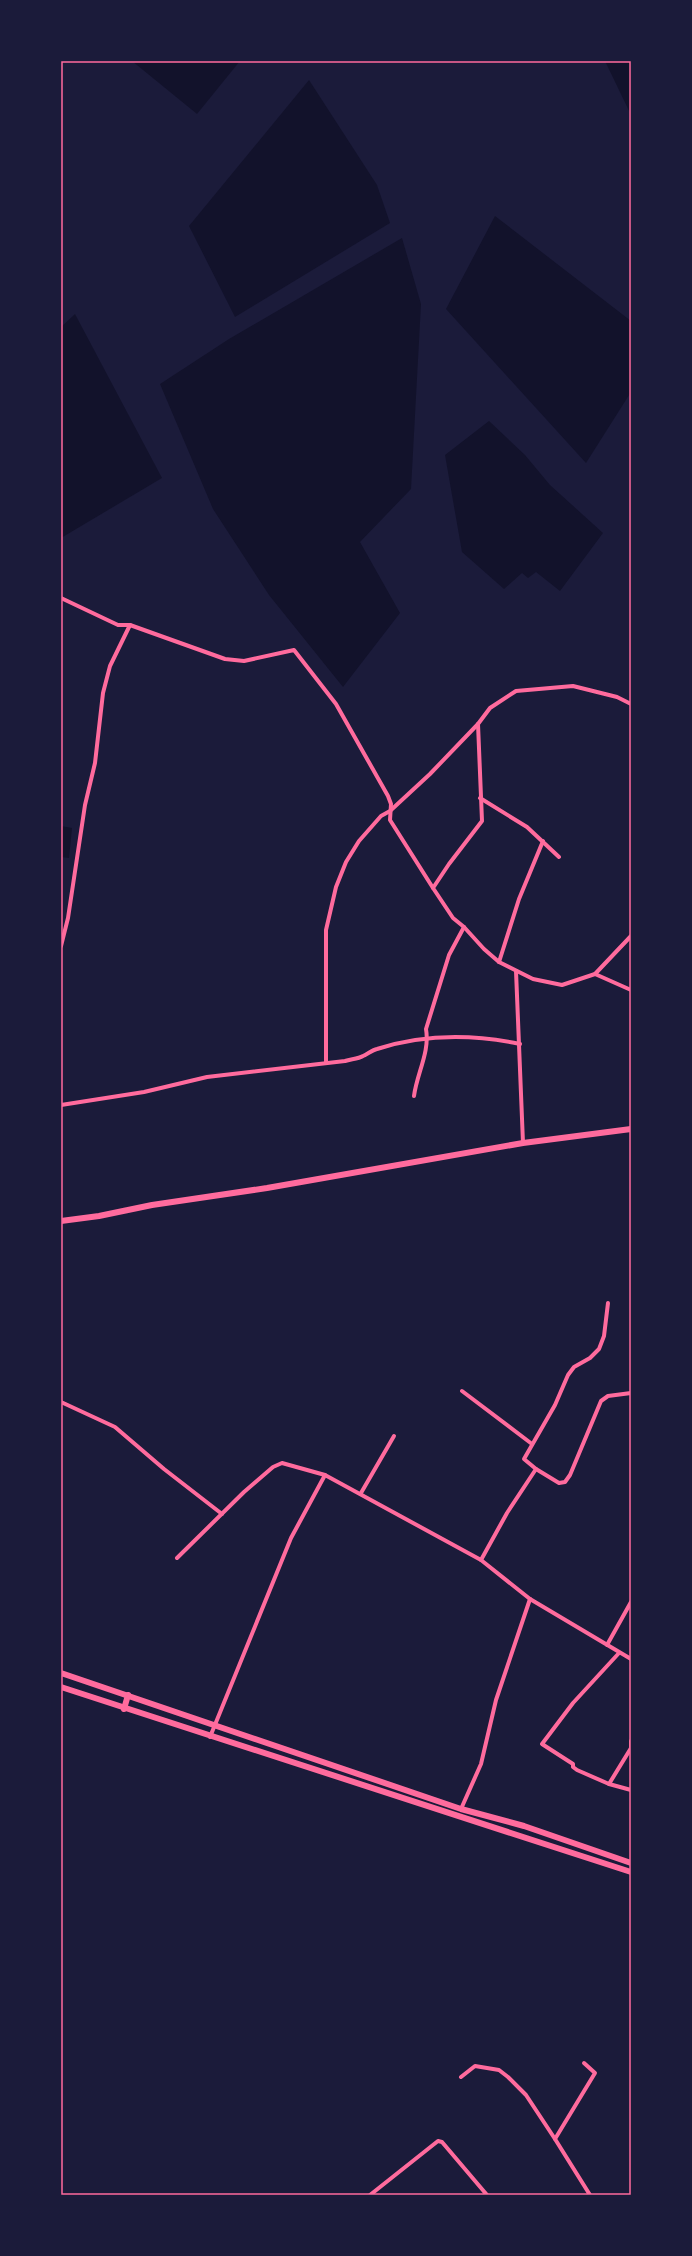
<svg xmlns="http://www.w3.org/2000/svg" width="692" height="2256" font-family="Arial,sans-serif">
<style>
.water{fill:#12122b}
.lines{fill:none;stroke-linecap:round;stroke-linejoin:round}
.minor{stroke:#ff6b9d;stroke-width:4}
.tertiary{stroke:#ff6b9d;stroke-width:6}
.neatline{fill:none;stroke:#ff6b9d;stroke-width:1.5}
</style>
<rect width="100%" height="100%" fill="#1b1b3a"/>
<g class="water">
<path d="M132,61H240L197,114Z"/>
<path d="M605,61H631V115Z"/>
<path d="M309,80L377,185L390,223L235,317L189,226Z"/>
<path d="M495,216L631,321V392L586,463L446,309Z"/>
<path d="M402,238L421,304L411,489L360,542L400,613L343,687L269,595L213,509L160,384L229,339Z"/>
<path d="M75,314L162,478L61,538V327Z"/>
<path d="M489,421L525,455L550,485L603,533L560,591L536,572L528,578L522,573L504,589L462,552L445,455Z"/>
<path d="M61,826L72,828L69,858L61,857Z"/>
</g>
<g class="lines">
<g class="minor">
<path d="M61,598L118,625H130"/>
<path d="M478,724L482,821L449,864L433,888L453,918L464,927L484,949L499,962L533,979L562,985L595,974L631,936"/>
<path d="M480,798L527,827L559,857"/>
<path d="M61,946L68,918L85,805L95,763L103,693L110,666L130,625L225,659L244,661L294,650L336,704L388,796L391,804L390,820L433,888"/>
<path d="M499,962L519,899L543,841"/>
<path d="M516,971L523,1143"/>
<path d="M595,974L631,990"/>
<path d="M326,1062V930L336,887L346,862L359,841L381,816L390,811L430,774L478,724L490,708L516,691L573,686L617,697L631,704"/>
<path d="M414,1096C417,1073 430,1052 426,1029L449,955L464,927"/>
<path d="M61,1105L144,1092L207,1077L345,1061C351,1059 358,1059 363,1056C368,1054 372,1050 377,1049C424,1034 472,1034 520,1044"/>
<path d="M462,1391L532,1444"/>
<path d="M61,1402L115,1427L164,1469L222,1514"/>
<path d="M536,1469L524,1459L555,1405L568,1375L574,1367L590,1358L599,1349L604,1336L608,1303"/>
<path d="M361,1493L394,1436"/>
<path d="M177,1558L244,1492L273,1467L282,1463L325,1475"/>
<path d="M481,1560L507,1513L536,1469L559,1483L565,1482L570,1475L601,1401L608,1396L631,1393"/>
<path d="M607,1645L631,1602"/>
<path d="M619,1653L573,1703L542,1744L573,1764V1767L577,1770L609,1784L631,1790"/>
<path d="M210,1737L291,1538L325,1475L481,1560L530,1599L631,1659"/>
<path d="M609,1784L631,1748V1741"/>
<path d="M461,1809L481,1764L496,1700L530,1599"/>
<path d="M584,2063L595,2073L555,2139L590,2195"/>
<path d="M461,2077L475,2066L499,2070L508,2077L526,2095L555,2139"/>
<path d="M370,2195L438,2141L442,2142L487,2195"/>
</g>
<g class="tertiary">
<path d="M61,1221L99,1216L152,1205L267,1188L523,1143L631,1129"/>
<path d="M61,1673L461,1809L524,1826L631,1863"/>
<path d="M61,1687L631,1872"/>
<path d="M124,1709L128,1695"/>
</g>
</g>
<rect width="692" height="2256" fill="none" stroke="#1b1b3a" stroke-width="124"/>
<rect x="62" y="62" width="568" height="2132" class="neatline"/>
</svg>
